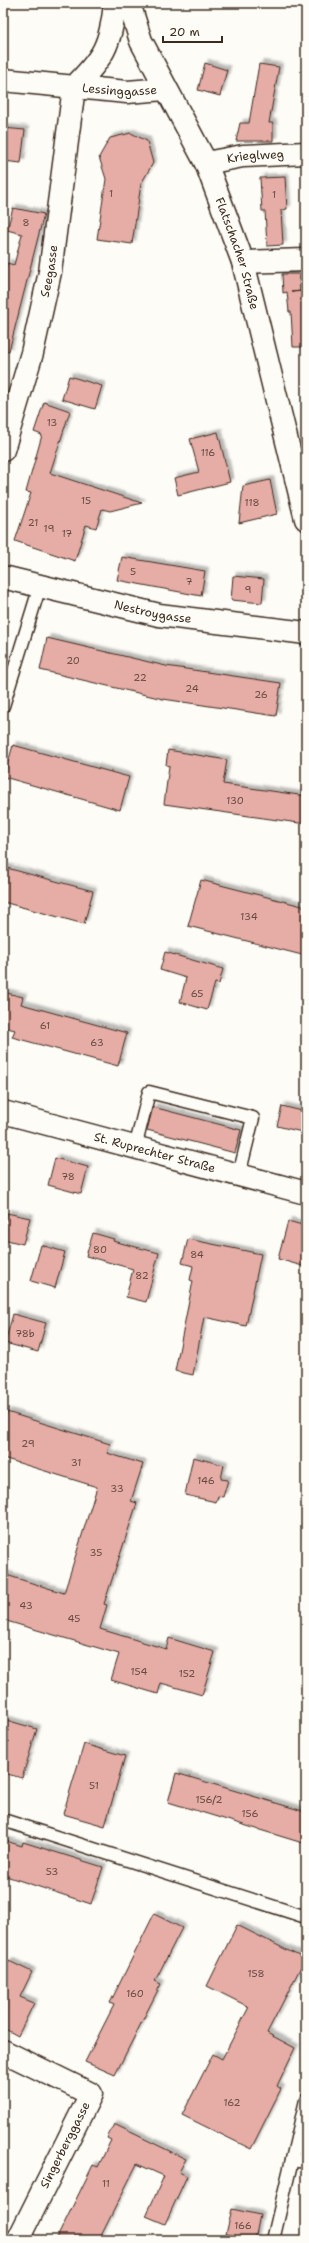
<svg xmlns="http://www.w3.org/2000/svg" width="309" height="2243" font-family="'Shantell Sans',sans-serif">
<style>
.building{fill:#e6aca6;stroke:#3b2a1e;filter:url(#shadow)}
.lines{fill:none;stroke-linecap:round;stroke-linejoin:round}
.lane-casing{stroke:#3b2a1e;stroke-width:15}
.street-casing{stroke:#3b2a1e;stroke-width:25}
.secondary-casing{stroke:#3b2a1e;stroke-width:25}
.lane{stroke:#fdfcf7;stroke-width:12}
.street{stroke:#fdfcf7;stroke-width:22}
.secondary{stroke:#fdfcf7;stroke-width:22}
.labels{text-anchor:middle;stroke-width:3.5;stroke-linejoin:round;paint-order:stroke}
.number-label{font-size:10px;fill:#664a40}
.street-label{font-size:12px;fill:#3b2a1e;stroke:#fdfcf7}
</style>
<defs>
<filter id="shadow"><feDropShadow dx="3.5" dy="-3.5" stdDeviation="1" flood-color="#0004"/></filter>
</defs>
<rect width="100%" height="100%" fill="#fdfcf7"/>
<filter id="ink" filterUnits="userSpaceOnUse"><feTurbulence type="fractalNoise" baseFrequency=".025" numOctaves="2"/><feDisplacementMap in="SourceGraphic" scale="8" xChannelSelector="R" yChannelSelector="G"/><feConvolveMatrix kernelMatrix="1 2 1 2 8 2 1 2 1" color-interpolation-filters="sRGB"/></filter>
<g filter="url(#ink)">
<g class="building">
<path d="M205,63L227,70L220,96L198,90Z"/>
<path d="M259,64L279,67L269,123H273V141H236L240,123H249Z"/>
<path d="M3,128L25,130L21,163L3,161Z"/>
<path d="M131,133L147,141L153,163L141,184L132,244L97,239L106,179L99,157L110,138Z"/>
<path d="M285,177L287,209L281,210L283,245L267,246L265,211H262L260,178Z"/>
<path d="M13,208L44,214L9,351L3,350V279L7,263L14,265L22,234L7,230Z"/>
<path d="M282,274H299L300,291L291,292L306,291V347H293L291,312H289L287,292L283,293Z"/>
<path d="M69,376L102,386L95,409L62,399Z"/>
<path d="M44,402L70,411L50,473L142,503L110,511L102,509L96,528L86,525L75,561L15,541L31,493L26,492L42,435L34,432Z"/>
<path d="M218,432L230,482L178,495L174,478L199,472L190,439Z"/>
<path d="M270,480L277,514L239,523L243,486Z"/>
<path d="M122,557L205,571L201,596L117,580Z"/>
<path d="M233,576L264,579L262,603L231,600Z"/>
<path d="M47,638L166,666L281,683L276,716L163,699L40,670Z"/>
<path d="M13,745L129,777L120,810L4,777Z"/>
<path d="M168,750L227,760L223,784L306,796V824L164,804L169,766L166,765Z"/>
<path d="M3,867L93,891L84,924L3,902Z"/>
<path d="M201,880L306,907V956L188,926Z"/>
<path d="M165,952L223,969L219,984L215,983L207,1010L180,1002L186,978L160,970Z"/>
<path d="M3,992L23,997L21,1004L127,1033L118,1066L12,1037L15,1030L3,1027Z"/>
<path d="M282,1106L306,1112L302,1132L277,1126Z"/>
<path d="M153,1107L241,1130L235,1153L147,1130Z"/>
<path d="M55,1158L88,1167L81,1194L48,1185Z"/>
<path d="M7,1213L30,1218L23,1244L3,1239Z"/>
<path d="M288,1221L306,1226V1267L278,1259Z"/>
<path d="M93,1233L114,1239L113,1241L159,1253L146,1302L126,1297L133,1269L86,1256Z"/>
<path d="M188,1239L261,1254L246,1326L204,1317L193,1375L175,1371L193,1281L190,1280L193,1266L182,1263Z"/>
<path d="M41,1245L65,1252L55,1288L31,1281Z"/>
<path d="M13,1314L46,1323L38,1352L5,1343Z"/>
<path d="M7,1412L110,1444L107,1453L143,1464L131,1501L137,1503L104,1604L107,1605L100,1629L166,1649L169,1638L215,1652L202,1695L161,1683L158,1694L111,1680L119,1654L3,1620V1574L64,1593L97,1487L3,1458V1425Z"/>
<path d="M193,1457L224,1465L221,1479L228,1480L223,1497L218,1496L216,1502L185,1495Z"/>
<path d="M3,1719L37,1729L22,1778L3,1773Z"/>
<path d="M84,1744L125,1756L105,1826L63,1814Z"/>
<path d="M176,1773L306,1812V1844L168,1802Z"/>
<path d="M3,1840L22,1846L23,1842L103,1867L91,1904L3,1875Z"/>
<path d="M154,1914L182,1928L155,1981L161,1984L115,2075L85,2062L114,2005L110,2003Z"/>
<path d="M237,1925L305,1959L267,2033L295,2048L277,2086L281,2089L251,2149L182,2115L213,2054L222,2059L249,2007L207,1986Z"/>
<path d="M9,1961L32,1972L20,1997L34,2003L18,2036L5,2029L3,2034V1974Z"/>
<path d="M114,2124L186,2159L179,2172L187,2176L165,2224L146,2216L164,2176L137,2164L99,2240H56L93,2165L98,2167L111,2140L107,2138Z"/>
<path d="M232,2209L260,2215L255,2240L226,2234Z"/>
</g>
<g class="lines">
<defs>
<g id="lane">
<path d="M3,706L40,586"/>
<path d="M135,1148L149,1092L253,1118L239,1175"/>
<path d="M3,1820L306,1917"/>
<path d="M292,2160L306,2162"/>
<path d="M273,2240L306,2100"/>
</g>
<g id="street">
<path id="s1" d="M3,80L127,92L165,89"/>
<path id="s2" d="M206,163L243,156L306,153"/>
<path d="M243,262L306,260"/>
<path id="s3" d="M3,450L32,353L50,272L74,87C103,58 111,45 115,3"/>
<path id="s4" d="M3,577L159,615L306,633"/>
<path d="M3,2051L91,2094L18,2240"/>
</g>
<g id="secondary">
<path id="s5" d="M129,3L141,41L206,163L243,262L306,519"/>
<path id="s6" d="M3,1112L306,1193"/>
</g>
</defs>
<use href="#lane" class="lane-casing"/>
<use href="#street" class="street-casing"/>
<use href="#secondary" class="secondary-casing"/>
<use href="#lane" class="lane"/>
<use href="#street" class="street"/>
<use href="#secondary" class="secondary"/>
</g>
</g>
<g class="labels">
<g class="number-label">
<text x="111" y="197">1</text>
<text x="274" y="198">1</text>
<text x="26" y="226">8</text>
<text x="52" y="426">13</text>
<text x="208" y="456">116</text>
<text x="86" y="504">15</text>
<text x="252" y="506">118</text>
<text x="33" y="526">21</text>
<text x="49" y="532">19</text>
<text x="67" y="537">17</text>
<text x="133" y="575">5</text>
<text x="189" y="585">7</text>
<text x="248" y="593">9</text>
<text x="73" y="664">20</text>
<text x="140" y="681">22</text>
<text x="192" y="692">24</text>
<text x="261" y="698">26</text>
<text x="235" y="804">130</text>
<text x="249" y="920">134</text>
<text x="197" y="997">65</text>
<text x="45" y="1029">61</text>
<text x="97" y="1046">63</text>
<text x="68" y="1180">78</text>
<text x="100" y="1253">80</text>
<text x="197" y="1258">84</text>
<text x="142" y="1279">82</text>
<text x="25" y="1337">78b</text>
<text x="28" y="1447">29</text>
<text x="76" y="1466">31</text>
<text x="206" y="1484">146</text>
<text x="117" y="1492">33</text>
<text x="96" y="1556">35</text>
<text x="26" y="1609">43</text>
<text x="74" y="1622">45</text>
<text x="139" y="1675">154</text>
<text x="187" y="1677">152</text>
<text x="94" y="1789">51</text>
<text x="209" y="1803">156/2</text>
<text x="250" y="1817">156</text>
<text x="52" y="1875">53</text>
<text x="256" y="1977">158</text>
<text x="135" y="1997">160</text>
<text x="232" y="2106">162</text>
<text x="106" y="2187">11</text>
<text x="243" y="2229">166</text>
</g>
<g class="street-label">
<text dy="4" stroke="none"><textPath href="#s1" startOffset="117">Lessinggasse</textPath></text>
<text dy="4" stroke="none"><textPath href="#s2" startOffset="50">Krieglweg</textPath></text>
<text dy="4" stroke="none"><textPath href="#s5" startOffset="274">Flatschacher Straße</textPath></text>
<text dy="4" stroke="none"><textPath href="#s3" startOffset="185">Seegasse</textPath></text>
<text dy="4" stroke="none"><textPath href="#s4" startOffset="154">Nestroygasse</textPath></text>
<text dy="4" stroke="none"><textPath href="#s6" startOffset="157">St. Ruprechter Straße</textPath></text>
<text transform="translate(65 2145) rotate(-63)" y="4">Singerberggasse</text>
</g>
</g>
<rect width="309" height="2243" fill="none" stroke="#fdfcf7" stroke-width="16"/>
<rect x="8" y="8" width="293" height="2227" fill="none" stroke="#3b2a1e" stroke-width="1.5" filter="url(#ink)"/>
<path d="M163 36v6h59v-6" fill="none" stroke="#3b2a1e" stroke-width="2"/>
<text x="169" y="36" font-size="12" fill="#3b2a1e" stroke="#fdfcf7" stroke-width="3" paint-order="stroke">20 m</text>
</svg>
